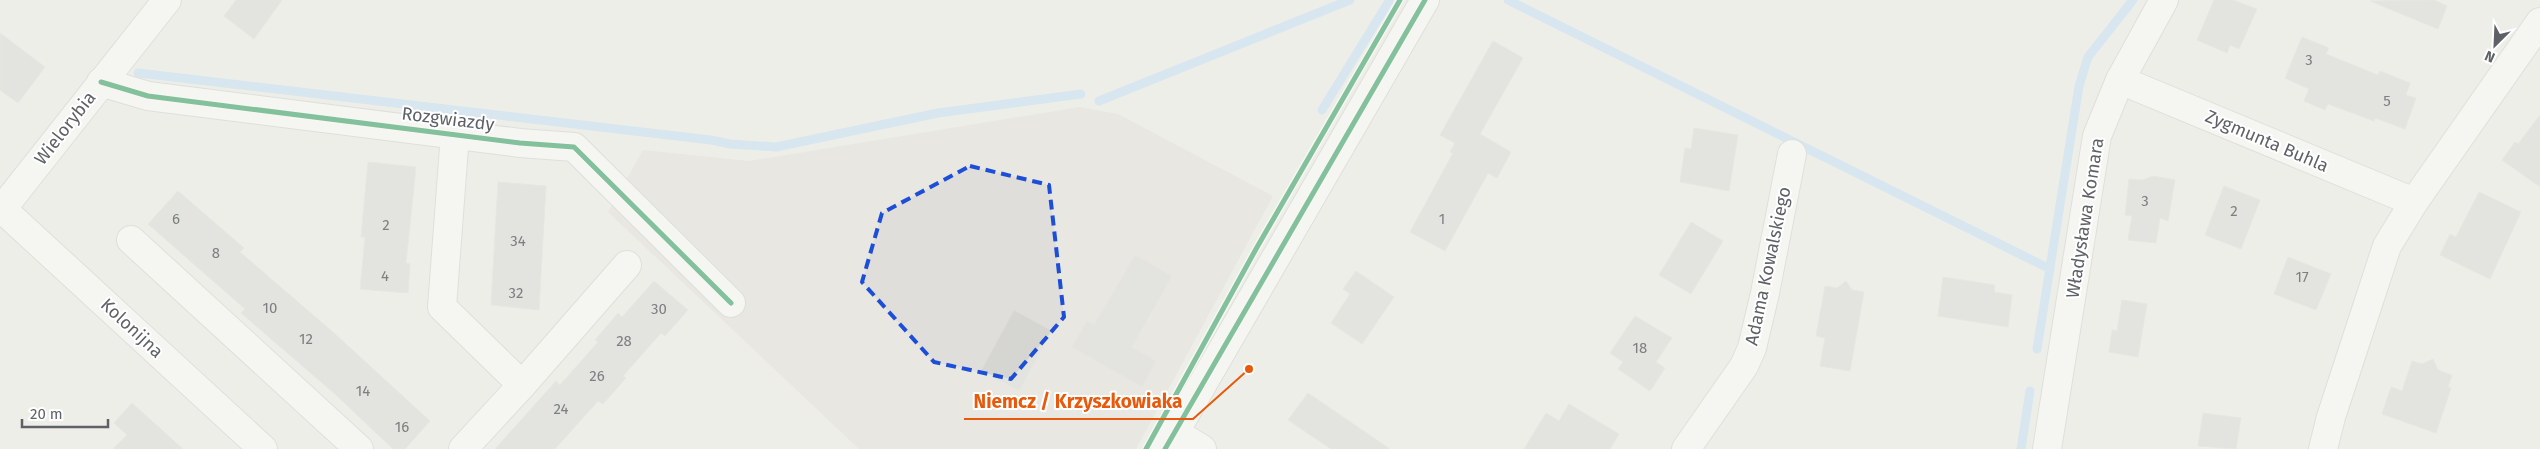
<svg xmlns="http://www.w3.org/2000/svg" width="2540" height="449" font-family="'Fira Sans',sans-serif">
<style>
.industrial{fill:#dfdeda}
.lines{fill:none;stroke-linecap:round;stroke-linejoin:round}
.stream{stroke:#bddcf8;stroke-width:9}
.building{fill:#d5d5d2;stroke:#dedcd8}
.minor-casing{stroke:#cbcbcb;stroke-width:30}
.minor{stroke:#fcfcfc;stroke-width:28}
.cycleway-casing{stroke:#fff;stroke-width:8}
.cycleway{stroke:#00873e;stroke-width:5}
.marked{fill:none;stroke:#1d4ed8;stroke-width:4;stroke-dasharray:10 6;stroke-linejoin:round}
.labels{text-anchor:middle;stroke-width:4;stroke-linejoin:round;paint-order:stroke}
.number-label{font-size:15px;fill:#7d8083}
.street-label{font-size:18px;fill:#5e6267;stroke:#fff}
.leader{fill:none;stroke:#e8590c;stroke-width:2}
.callout-dot{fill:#e8590c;stroke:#fff;stroke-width:2}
.callout-label{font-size:19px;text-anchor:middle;font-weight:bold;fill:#e8590c;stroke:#fff;stroke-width:4;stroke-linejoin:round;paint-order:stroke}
</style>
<rect width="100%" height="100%" fill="#eeeee9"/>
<path class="industrial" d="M1080,107L1118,114L1273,196L1136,449H859L608,212L643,150L749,161Z"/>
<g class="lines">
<g class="stream">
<path d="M1508,0L2050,269"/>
<path d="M138,73L711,140L730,144L776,147L938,113L1081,94"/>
<path d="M1099,101L1350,0"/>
<path d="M1322,110L1389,1"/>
<path d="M2037,349L2079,86L2088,57L2133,0"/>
<path d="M2021,449L2030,391"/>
</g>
</g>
<g class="building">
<path d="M236,0H282L254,39L224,16Z"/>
<path d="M2214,0H2233L2257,9L2239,49L2230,45L2227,53L2197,40Z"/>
<path d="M2434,0L2447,6L2438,29L2370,1Z"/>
<path d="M0,33L45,67L18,103L0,90Z"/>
<path d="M2302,37L2329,48L2326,54L2378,75L2380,71L2410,83L2406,95L2416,98L2405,129L2375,118L2374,121L2328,104L2325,110L2304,101L2309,89L2285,78Z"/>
<path d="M1493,41L1523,58L1480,134L1511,152L1497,178L1488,173L1445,251L1410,232L1453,153L1450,152L1455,143L1440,135Z"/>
<path d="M2540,115V187L2502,160L2515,142L2518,144Z"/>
<path d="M1694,128L1738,135L1729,191L1680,182L1685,148L1691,149Z"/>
<path d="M368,162L416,167L406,263L410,264L408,293L360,289L365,237H361Z"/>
<path d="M2153,176L2175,180L2168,221L2160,218L2156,243L2128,240L2132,216L2125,215L2129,179L2143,180Z"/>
<path d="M498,182L546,186L539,310L491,305Z"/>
<path d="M2224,186L2260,200L2241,249L2205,235Z"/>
<path d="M178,191L244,248L240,252L334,333L430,421L405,449H393L336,395L241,313L245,309L148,224Z"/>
<path d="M2479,192L2521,212L2490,279L2440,255L2450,234L2456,237Z"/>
<path d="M1691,222L1723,241L1691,294L1659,275Z"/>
<path d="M1135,255L1172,276L1132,347L1156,361L1142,387L1072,347L1087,321L1094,325Z"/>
<path d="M2288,257L2331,274L2316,310L2274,294Z"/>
<path d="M1356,271L1394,297L1362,344L1331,323L1350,294L1343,289Z"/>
<path d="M1943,277L1995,285L1994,292L2012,295L2008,327L1938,316Z"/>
<path d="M654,281L688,310L665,336L661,333L623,376L626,378L603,404L598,401L555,449H495L556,381L560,385L598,342L595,340L618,313L622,317Z"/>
<path d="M1846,281L1852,290L1864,292L1850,371L1820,366L1825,338L1816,336L1825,286L1837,288Z"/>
<path d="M2122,300L2147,304L2138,357L2109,352L2112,330L2117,331Z"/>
<path d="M1014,310L1052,331L1019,391L981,371Z"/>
<path d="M1635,316L1672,338L1656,362L1665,368L1650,391L1618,369L1623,362L1610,353Z"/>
<path d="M2433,359L2438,370L2452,375L2448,387L2451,388L2436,433L2382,414L2391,387L2402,391L2412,361L2422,364Z"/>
<path d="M1308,393L1390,449H1331L1288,420Z"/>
<path d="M132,403L183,449H113L127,435L114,423Z"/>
<path d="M1569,404L1619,434L1610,449H1524L1546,413L1559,421Z"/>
<path d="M2203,413L2241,418L2236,449L2198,446Z"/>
</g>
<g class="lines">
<defs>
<g id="minor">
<path d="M2120,80L2414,202"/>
<path d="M101,82L148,96L520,143L574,147L731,303"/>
<path d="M455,134L442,307L522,385L463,449"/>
<path d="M0,207L263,449"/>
<path d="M2,209L167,0"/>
<path d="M131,240L359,449"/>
<path d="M522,385L627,265"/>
<path d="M1174,432L1202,449"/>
<path d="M1165,449L1425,0"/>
<path d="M1686,449L1744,366L1752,348L1765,293L1792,154"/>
<path d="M2047,449L2097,136L2120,80L2164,0"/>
<path d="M2323,449L2331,417L2387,246L2414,202L2540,22"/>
</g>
</defs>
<use href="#minor" class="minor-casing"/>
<use href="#minor" class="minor"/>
<defs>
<g id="cycleway">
<path d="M101,82L148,96L520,143L574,147L731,303"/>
<path d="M1146,449L1256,249L1400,0"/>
<path d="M1165,449L1425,0"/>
</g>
</defs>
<use href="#cycleway" class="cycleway-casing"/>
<use href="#cycleway" class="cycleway"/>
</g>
<path d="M0 0H2540V449H0ZM970,166L1049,185L1064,317L1011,379L934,362L862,282L882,213Z" fill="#eeeee9" fill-opacity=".55" fill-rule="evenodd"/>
<path class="marked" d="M970,166L1049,185L1064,317L1011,379L934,362L862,282L882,213Z"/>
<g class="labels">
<g class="number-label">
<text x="2309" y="65">3</text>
<text x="2387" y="106">5</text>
<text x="2145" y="206">3</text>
<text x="2234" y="216">2</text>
<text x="176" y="224">6</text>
<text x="1442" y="224">1</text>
<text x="386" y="230">2</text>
<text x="518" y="246">34</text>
<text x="216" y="258">8</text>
<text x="385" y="281">4</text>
<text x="2302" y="282">17</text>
<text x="516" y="298">32</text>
<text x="270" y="313">10</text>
<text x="659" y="314">30</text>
<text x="306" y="344">12</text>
<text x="624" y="346">28</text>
<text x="1640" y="353">18</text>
<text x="597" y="381">26</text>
<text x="363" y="396">14</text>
<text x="561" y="414">24</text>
<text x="402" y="432">16</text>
</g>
<g class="street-label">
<text transform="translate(448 119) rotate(7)" y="6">Rozgwiazdy</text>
<text transform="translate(65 128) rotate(-52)" y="6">Wielorybia</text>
<text transform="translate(2267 141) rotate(23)" y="6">Zygmunta Buhla</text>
<text transform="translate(2085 218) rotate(-81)" y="6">Władysława Komara</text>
<text transform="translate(1768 266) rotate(-78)" y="6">Adama Kowalskiego</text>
<text transform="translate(132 328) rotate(43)" y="6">Kolonijna</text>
</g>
</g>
<path class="leader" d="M1249 369L1193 419H964"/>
<circle class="callout-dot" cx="1249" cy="369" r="5"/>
<g class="callout-label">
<text x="1078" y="408">Niemcz / Krzyszkowiaka</text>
</g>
<g transform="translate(2495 45) rotate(204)" stroke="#ffffff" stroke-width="4" paint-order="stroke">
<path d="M0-4L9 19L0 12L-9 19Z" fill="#5e6267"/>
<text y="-8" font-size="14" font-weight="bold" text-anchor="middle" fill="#5e6267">N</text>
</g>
<path d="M22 419v8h86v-8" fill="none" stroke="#5e6267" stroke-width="2.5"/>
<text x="30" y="419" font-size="15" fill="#5e6267" stroke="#ffffff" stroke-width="4" paint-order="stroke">20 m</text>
</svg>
